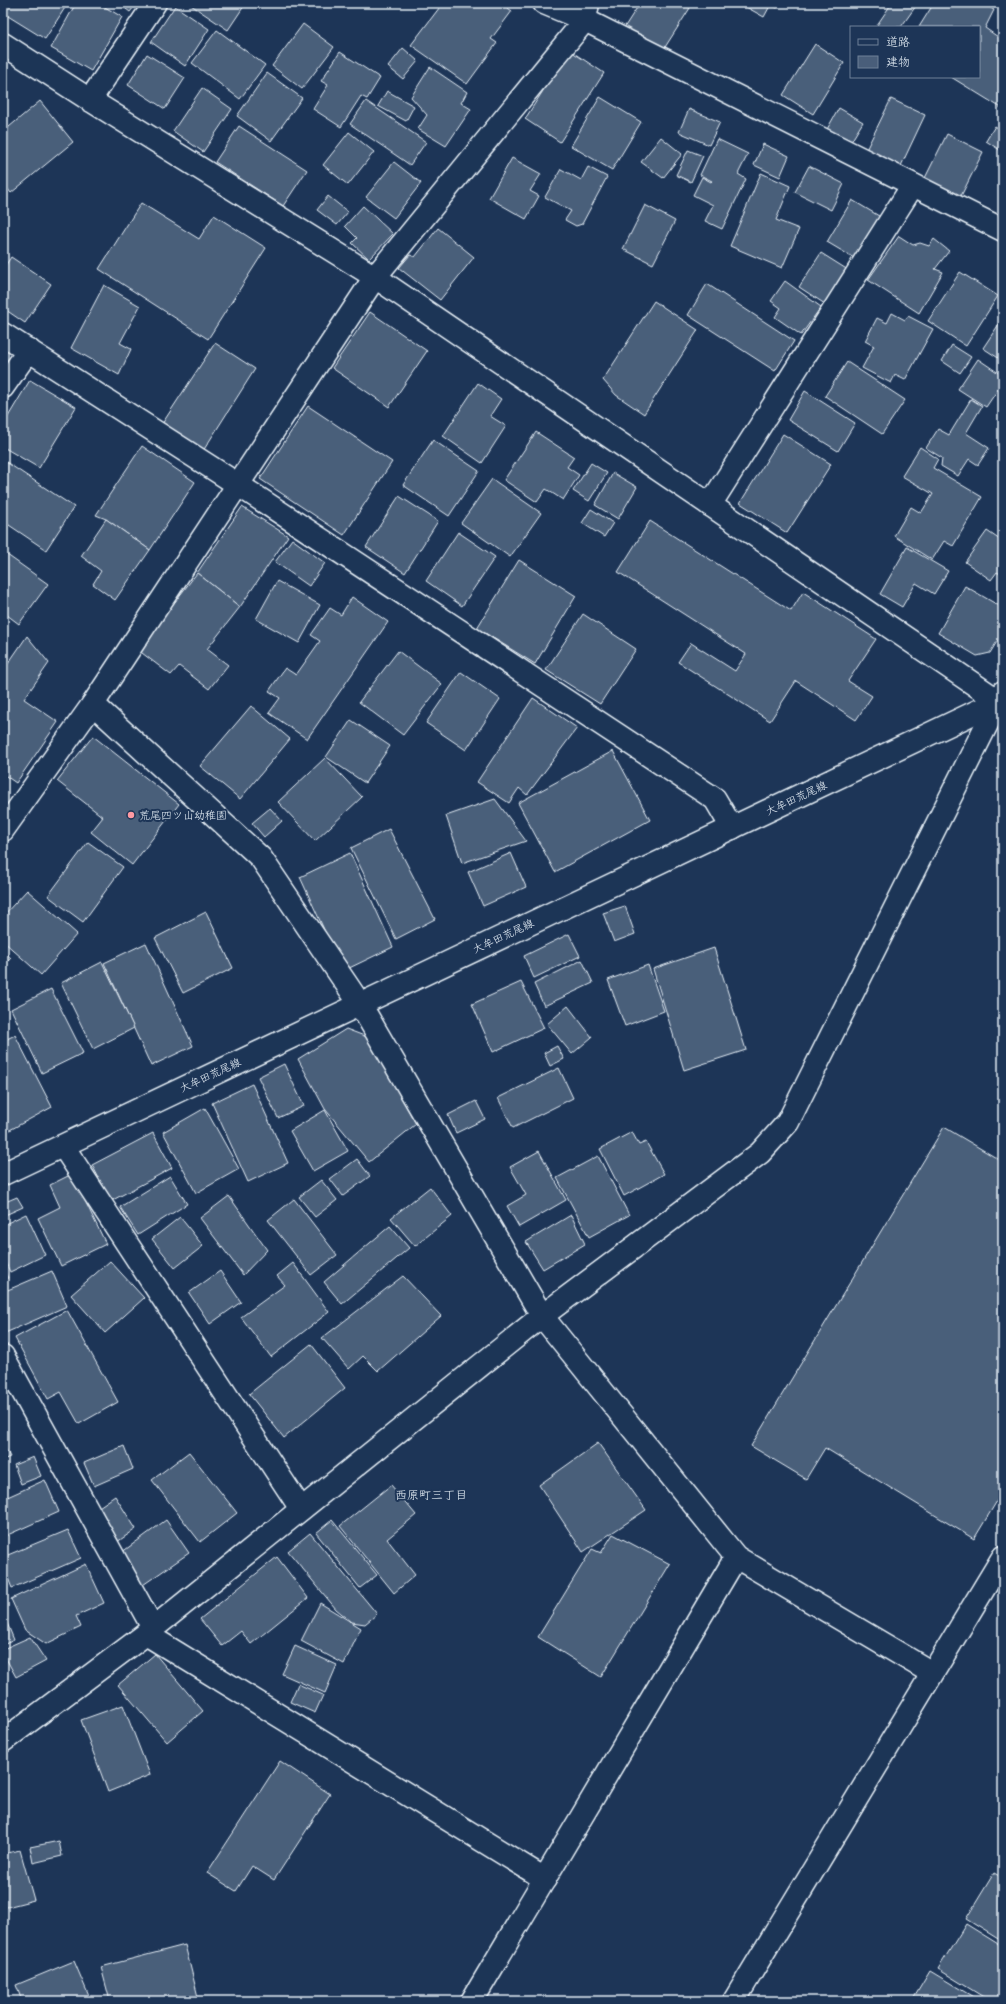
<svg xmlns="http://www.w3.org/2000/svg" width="1006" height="2004" font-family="'Patrick Hand','Klee One',sans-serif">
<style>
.building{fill:#495e7a;stroke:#e8f1f8}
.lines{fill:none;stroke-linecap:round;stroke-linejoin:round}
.street-casing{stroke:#e8f1f8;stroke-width:25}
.secondary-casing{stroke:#e8f1f8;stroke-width:25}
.street{stroke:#1d3557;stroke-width:22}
.secondary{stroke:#1d3557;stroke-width:22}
.poi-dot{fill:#ff9aa2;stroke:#1d3557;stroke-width:1.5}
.labels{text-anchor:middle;stroke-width:4;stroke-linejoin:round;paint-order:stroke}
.street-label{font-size:11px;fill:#e8f1f8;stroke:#1d3557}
.poi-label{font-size:11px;fill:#e8f1f8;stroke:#1d3557;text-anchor:start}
.neighbourhood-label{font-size:12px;fill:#e8f1f8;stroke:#1d3557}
</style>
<rect width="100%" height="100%" fill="#1d3557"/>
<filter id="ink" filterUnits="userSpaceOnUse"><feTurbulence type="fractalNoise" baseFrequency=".025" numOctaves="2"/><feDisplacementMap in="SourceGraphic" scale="8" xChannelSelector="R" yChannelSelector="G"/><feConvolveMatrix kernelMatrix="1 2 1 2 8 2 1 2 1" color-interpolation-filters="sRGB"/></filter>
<g filter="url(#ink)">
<g class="building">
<path d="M3,3H68L45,39L3,13Z"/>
<path d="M76,3H98L122,17L91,71L51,48Z"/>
<path d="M118,3H137L130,12Z"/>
<path d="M188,3H246L228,30Z"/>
<path d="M443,3H501L512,11L491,39L497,43L467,84L411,45Z"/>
<path d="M640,3H682L690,8L660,55L622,31Z"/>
<path d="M739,3H780L777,8L771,4L764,17Z"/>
<path d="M892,3H918L901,27H880L877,25Z"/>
<path d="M934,3H983L994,10L985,28L998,37L1003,29V109L951,77H979V27H919Z"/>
<path d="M175,6L209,29L185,66L151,42Z"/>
<path d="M303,24L334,47L302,89L272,66Z"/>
<path d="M217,30L265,65L240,99L192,63Z"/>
<path d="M815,44L844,63L813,114L783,95Z"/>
<path d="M403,48L418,61L403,79L388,67Z"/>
<path d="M569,50L604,73L560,142L525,119Z"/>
<path d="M340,52L380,78L367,99L361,96L341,127L313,109L328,85L321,81Z"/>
<path d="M147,54L185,78L165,109L128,85Z"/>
<path d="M430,67L467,92L461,103L471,109L446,146L418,129L427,115L411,97Z"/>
<path d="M267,73L302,98L271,141L237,116Z"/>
<path d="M202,88L232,109L203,152L173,131Z"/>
<path d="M387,91L414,106L406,121L378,106Z"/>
<path d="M600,97L641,122L612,170L571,146Z"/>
<path d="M891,99L925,115L900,168L865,152Z"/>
<path d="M40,101L73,142L11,193L3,183V132Z"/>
<path d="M366,101L426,142L410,165L350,124Z"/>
<path d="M839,108L863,122L849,145L826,131Z"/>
<path d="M689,109L720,122L709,145L679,132Z"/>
<path d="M239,126L307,170L283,206L215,162Z"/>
<path d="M995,126L1003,131V152L986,141Z"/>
<path d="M349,132L374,152L348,185L323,165Z"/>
<path d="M947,134L983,152L958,202L922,184Z"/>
<path d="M661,137L682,154L663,178L641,162Z"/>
<path d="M717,139L748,154L738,174L746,179L722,229L705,221L713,205L693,195L702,177L711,182L712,181L700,175Z"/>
<path d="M763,144L789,156L780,177L754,165Z"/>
<path d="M688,150L703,156L691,182L676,175Z"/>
<path d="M512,158L541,174L530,191L539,196L526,219L489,198Z"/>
<path d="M394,162L421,183L394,218L366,197Z"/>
<path d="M809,166L844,184L831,210L795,192Z"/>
<path d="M588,167L607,177L582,224L576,226L565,220L571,211L545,197L561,169L581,180Z"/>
<path d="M761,173L790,186L776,220L799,229L782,268L730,246Z"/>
<path d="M328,196L348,212L337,225L317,210Z"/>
<path d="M852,200L884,219L859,261L827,242Z"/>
<path d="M141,203L199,239L214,215L266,248L208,339L99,269Z"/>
<path d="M645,205L675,221L653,264L623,249Z"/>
<path d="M363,206L393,234L369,259L352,243L357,238L345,226Z"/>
<path d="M438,228L474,257L440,300L399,268L410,255L415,257Z"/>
<path d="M899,236L913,245L920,243L929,246L934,239L949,251L935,269L943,272L919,313L868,280Z"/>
<path d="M821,253L848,270L825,304L799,287Z"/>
<path d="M11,257L51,284L25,323L3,308V269Z"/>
<path d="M960,272L998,296L966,346L928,321Z"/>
<path d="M785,281L821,307L801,335L775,317L781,308L771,301Z"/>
<path d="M707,284L794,341L775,371L688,315Z"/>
<path d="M104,285L140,306L120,343L131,349L119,375L71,348Z"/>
<path d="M654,301L698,330L644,414L616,395L603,380Z"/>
<path d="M370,312L427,351L389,407L332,368Z"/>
<path d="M892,313L905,320L908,316L933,329L905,380L895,375L891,383L862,368L874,346L865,341L877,318L887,323Z"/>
<path d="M1003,318V361L983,348Z"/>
<path d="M215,343L255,369L203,451L162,424Z"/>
<path d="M952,345L971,357L960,373L942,361Z"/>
<path d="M978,359L1003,376V382L986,407L958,389Z"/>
<path d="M847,362L905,400L882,434L825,396Z"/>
<path d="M30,380L76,407L39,468L3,447V425Z"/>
<path d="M478,383L501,399L490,416L506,426L482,463L443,436Z"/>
<path d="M805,391L855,423L838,451L788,420Z"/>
<path d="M971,399L982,406L966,433L989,448L978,465L969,459L958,476L941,466L942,458L926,448L938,429L949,435Z"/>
<path d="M308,406L392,462L344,535L260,479Z"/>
<path d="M536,432L574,457L567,467L579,475L563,500L546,489L537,502L504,480Z"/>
<path d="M783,434L831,464L787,533L740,503Z"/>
<path d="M433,440L479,471L449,516L403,485Z"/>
<path d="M142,446L195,482L150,550L106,519L96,515Z"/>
<path d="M920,447L938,459L933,468L982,497L953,546L944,541L932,560L894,536L911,507L921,513L933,494L902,476Z"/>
<path d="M3,460L74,507L46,550L3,521Z"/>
<path d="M591,463L607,473L589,501L573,491Z"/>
<path d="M613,473L637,487L618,519L595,505Z"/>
<path d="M492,479L541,513L510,557L461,523Z"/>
<path d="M399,496L438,521L405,573L366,547Z"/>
<path d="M242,507L288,536L240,607L197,573Z"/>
<path d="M591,509L613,523L604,537L582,523Z"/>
<path d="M106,519L150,550L115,600L93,584L101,571L81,556Z"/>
<path d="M650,521L791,611L803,592L876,639L848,681L872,696L856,720L796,681L770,721L678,662L691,643L735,671L746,654L618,572Z"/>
<path d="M987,531L1003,542V576L997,572L991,580L965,562Z"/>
<path d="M458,532L495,557L462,606L426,581Z"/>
<path d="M292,539L325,563L309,586L275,562Z"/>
<path d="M907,547L948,571L934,594L916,583L902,607L880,594Z"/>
<path d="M3,552L48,584L19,624L3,612Z"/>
<path d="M519,560L576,596L535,664L477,628Z"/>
<path d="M197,573L240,607L207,649L228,665L209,689L179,666L171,675L138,650Z"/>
<path d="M277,581L320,605L299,643L256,619Z"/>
<path d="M965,586L1003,608V632L990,653L977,656L938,633Z"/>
<path d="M352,597L388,622L307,739L269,713L280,698L269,691L285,668L296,675L320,641L311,635L330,608L341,615Z"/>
<path d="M583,614L636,649L600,704L546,670Z"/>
<path d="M27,636L49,663L24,699L58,722L16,783L3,774V671Z"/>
<path d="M398,651L442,684L403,735L359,702Z"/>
<path d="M461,672L500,699L466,750L426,723Z"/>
<path d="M533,698L577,728L527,795L519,788L509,803L477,782Z"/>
<path d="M251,706L290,739L240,799L200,766Z"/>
<path d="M351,720L390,746L365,783L326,757Z"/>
<path d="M93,736L179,804L132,865L91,832L103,817L57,781Z"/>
<path d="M613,751L650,820L555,872L518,803Z"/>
<path d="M325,758L362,797L315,841L278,802Z"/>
<path d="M495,799L526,841L462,863L446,816Z"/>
<path d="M270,808L282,821L264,837L252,823Z"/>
<path d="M389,829L435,919L396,939L351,848Z"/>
<path d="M88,842L123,867L83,922L48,896Z"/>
<path d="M350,853L393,947L343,971L300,877Z"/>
<path d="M511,853L526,887L483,906L468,872Z"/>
<path d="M27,890L77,934L41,975L3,941V916Z"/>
<path d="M625,906L635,934L614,942L603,913Z"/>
<path d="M206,912L233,968L183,993L155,938Z"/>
<path d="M569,934L580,956L534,978L524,956Z"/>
<path d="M146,943L193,1046L151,1066L104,963Z"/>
<path d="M714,948L746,1050L684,1070L653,969Z"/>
<path d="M3,951L11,958L3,966Z"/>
<path d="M582,960L593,983L544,1006L534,984Z"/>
<path d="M102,962L134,1028L93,1049L61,983Z"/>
<path d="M648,965L664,1011L625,1026L608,980Z"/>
<path d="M521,982L544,1028L493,1052L472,1004Z"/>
<path d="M51,989L83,1053L42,1073L11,1009Z"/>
<path d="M568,1006L592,1037L572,1054L547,1024Z"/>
<path d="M346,1029L367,1037L416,1124L369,1162L325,1109L298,1059Z"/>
<path d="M15,1035L52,1107L8,1131L3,1121V1041Z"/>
<path d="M557,1046L564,1059L550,1066L544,1053Z"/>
<path d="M284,1064L304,1106L278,1118L258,1077Z"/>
<path d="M559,1068L573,1098L513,1128L498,1098Z"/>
<path d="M252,1084L288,1163L248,1182L212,1103Z"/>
<path d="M476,1101L485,1119L456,1133L448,1115Z"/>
<path d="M205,1108L239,1169L196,1193L163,1132Z"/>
<path d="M325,1110L348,1151L313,1171L290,1131Z"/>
<path d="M944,1127L1003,1162V1491L974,1539L825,1448L806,1479L751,1446Z"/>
<path d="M632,1132L639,1145L646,1142L664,1174L624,1196L600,1149Z"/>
<path d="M153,1133L172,1168L111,1201L92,1165Z"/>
<path d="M539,1151L566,1200L519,1227L507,1206L526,1195L510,1167Z"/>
<path d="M598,1156L629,1215L589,1237L557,1178Z"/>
<path d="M357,1159L370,1176L343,1196L330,1179Z"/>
<path d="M72,1174L106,1244L61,1266L38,1218L60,1207L50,1185Z"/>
<path d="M170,1176L187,1204L138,1235L120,1207Z"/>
<path d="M321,1180L337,1200L315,1217L299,1197Z"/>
<path d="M430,1187L452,1216L415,1246L391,1218Z"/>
<path d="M229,1196L267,1250L243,1275L200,1218Z"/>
<path d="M17,1197L23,1207L3,1216V1203Z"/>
<path d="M294,1199L337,1255L311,1275L268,1220Z"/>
<path d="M26,1214L45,1255L10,1272L3,1257V1225Z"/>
<path d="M571,1215L585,1244L543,1269L526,1242Z"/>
<path d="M180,1217L203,1246L175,1268L152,1239Z"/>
<path d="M390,1226L409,1248L342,1304L324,1282Z"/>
<path d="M110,1261L144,1298L105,1333L71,1295Z"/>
<path d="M293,1263L329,1312L271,1357L241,1317L285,1285L277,1276Z"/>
<path d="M3,1268L8,1278L3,1280Z"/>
<path d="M52,1271L67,1306L3,1334V1292Z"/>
<path d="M220,1271L241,1302L210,1324L189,1293Z"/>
<path d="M403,1276L441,1316L378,1371L363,1356L349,1369L322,1338Z"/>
<path d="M67,1310L118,1402L79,1424L61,1392L48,1399L15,1338Z"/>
<path d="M311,1344L345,1388L284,1438L249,1394Z"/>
<path d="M598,1443L646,1510L583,1552L539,1485Z"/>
<path d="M3,1444L10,1457L3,1460Z"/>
<path d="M124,1446L133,1469L94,1486L84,1463Z"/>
<path d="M189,1452L237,1513L200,1542L152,1480Z"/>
<path d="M33,1457L41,1476L21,1484L14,1465Z"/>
<path d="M45,1480L59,1512L3,1537V1499Z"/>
<path d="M391,1485L416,1515L387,1539L415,1575L394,1593L340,1526Z"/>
<path d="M115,1496L136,1529L117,1542L96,1509Z"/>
<path d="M166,1520L189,1553L140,1587L118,1555Z"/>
<path d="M332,1520L377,1575L360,1588L316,1533Z"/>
<path d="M68,1530L81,1558L12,1588L3,1566V1557Z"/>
<path d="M310,1533L377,1614L365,1624L352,1622L336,1609L288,1551Z"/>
<path d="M613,1534L670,1564L601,1677L538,1637L592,1549L601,1553Z"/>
<path d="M277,1557L308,1598L251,1644L241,1631L222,1646L200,1619Z"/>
<path d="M86,1564L104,1603L76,1616L81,1627L46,1644L25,1630L11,1599Z"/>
<path d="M320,1603L361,1628L344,1664L301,1641Z"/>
<path d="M3,1613L14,1640L3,1645Z"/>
<path d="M30,1637L46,1661L16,1677L3,1653V1649Z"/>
<path d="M295,1646L337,1665L325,1693L282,1674Z"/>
<path d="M155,1654L203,1711L167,1742L118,1685Z"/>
<path d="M298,1684L323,1695L315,1713L290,1702Z"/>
<path d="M123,1705L150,1775L108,1792L81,1720Z"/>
<path d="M280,1761L330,1794L274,1880L252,1866L236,1891L207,1873Z"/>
<path d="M59,1841L62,1856L33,1863L30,1847Z"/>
<path d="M20,1850L34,1900L3,1908V1854Z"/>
<path d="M994,1873L1003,1878V1942L966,1919Z"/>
<path d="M966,1924L1003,1947V1996L1000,2001H990L938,1969Z"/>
<path d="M185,1945L199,2001H110L101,1967Z"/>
<path d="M74,1961L91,2001H22L16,1985Z"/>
<path d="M930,1971L980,2001H912Z"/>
</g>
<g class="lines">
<defs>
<g id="street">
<path d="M544,3L585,20L1003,230"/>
<path d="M3,44L90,100L375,277L1003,704"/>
<path d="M90,100L155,3"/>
<path d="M3,334L237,484L715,799L732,828"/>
<path d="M3,387L29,350"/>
<path d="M710,505L913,185"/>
<path d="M93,704L261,858L360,1004L542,1316L736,1557L932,1673"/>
<path d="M3,830L93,704L375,277L585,20L588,3"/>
<path d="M63,1146L301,1509"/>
<path d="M3,1356L153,1628"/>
<path d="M146,1634L545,1879"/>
<path d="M3,1741L146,1634L542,1316L760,1153L788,1122L1003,692"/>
<path d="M472,2001L736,1557"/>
<path d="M734,2001L1003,1557"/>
</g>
<path id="secondary" d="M3,1174L1003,699"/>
</defs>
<use href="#street" class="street-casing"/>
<use href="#secondary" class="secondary-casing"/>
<use href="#street" class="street"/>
<use href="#secondary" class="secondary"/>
</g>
</g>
<circle class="poi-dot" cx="131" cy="815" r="4"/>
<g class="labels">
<g class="street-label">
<text transform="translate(796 798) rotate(-25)" y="4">大牟田荒尾線</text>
<text transform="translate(503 936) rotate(-25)" y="4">大牟田荒尾線</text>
<text transform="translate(210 1075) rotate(-25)" y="4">大牟田荒尾線</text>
</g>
<g class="poi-label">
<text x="139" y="819">荒尾四ツ山幼稚園</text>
</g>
<g class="neighbourhood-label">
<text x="431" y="1499">西原町三丁目</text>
</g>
</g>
<rect width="1006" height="2004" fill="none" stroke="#1d3557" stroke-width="16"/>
<rect x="8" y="8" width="990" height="1988" fill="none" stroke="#e8f1f8" stroke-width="1.5" filter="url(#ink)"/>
<rect x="850" y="26" width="130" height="52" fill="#1d3557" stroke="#6e8097"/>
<rect x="858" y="39" width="20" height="6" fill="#1d3557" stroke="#6e8097"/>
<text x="886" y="46" font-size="12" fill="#e8f1f8">道路</text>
<rect x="858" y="56" width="20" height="12" fill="#495e7a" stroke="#6e8097"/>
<text x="886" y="66" font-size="12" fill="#e8f1f8">建物</text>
</svg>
